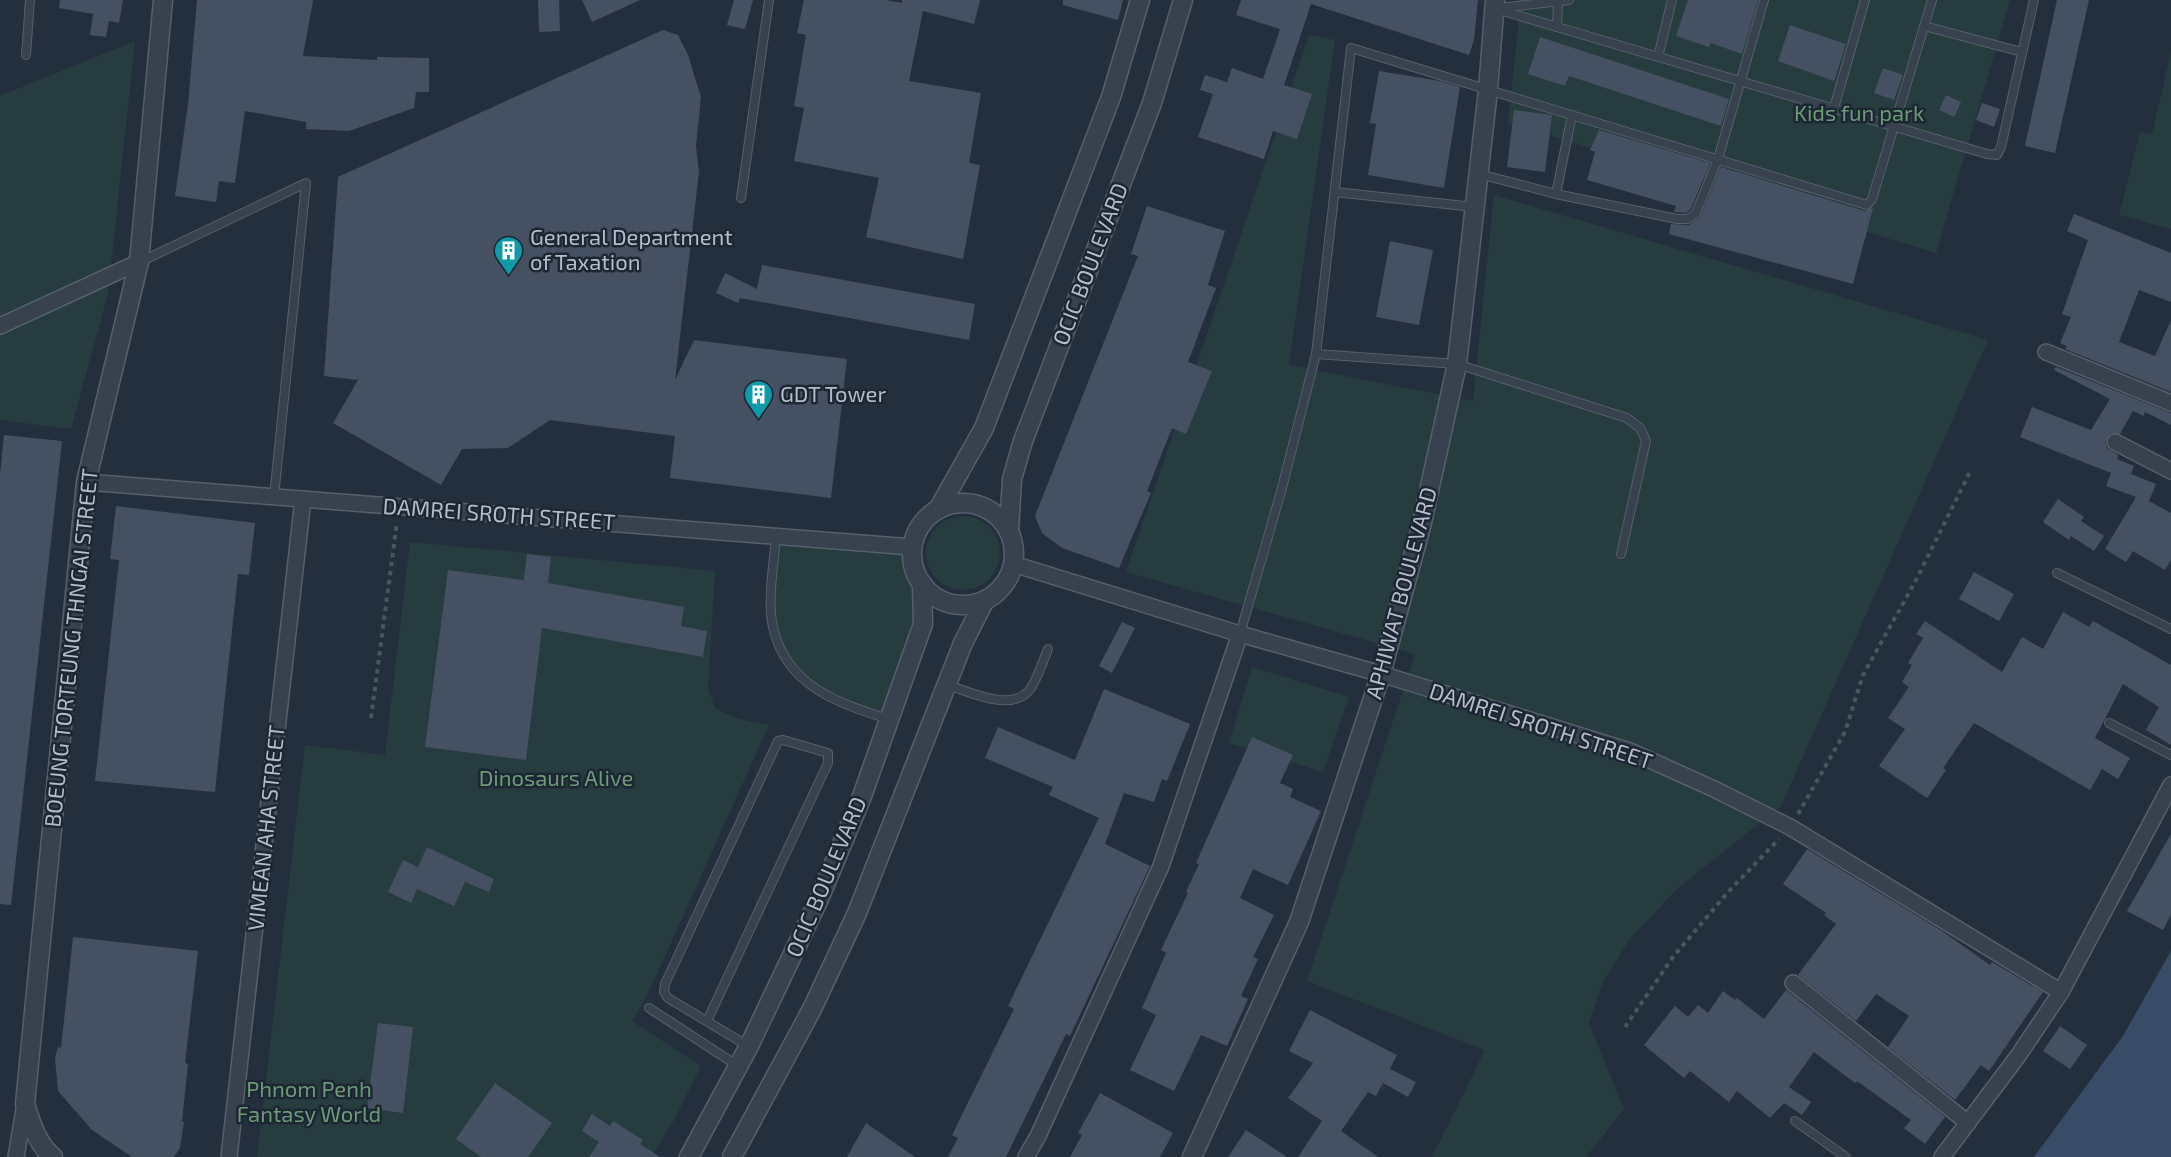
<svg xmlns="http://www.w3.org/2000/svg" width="2171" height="1157" font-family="'Exo 2',sans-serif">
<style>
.green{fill:#263c3f}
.water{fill:#394c67}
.building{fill:#455162}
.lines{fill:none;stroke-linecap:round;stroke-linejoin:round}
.service-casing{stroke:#565f6c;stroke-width:10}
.minor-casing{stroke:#565f6c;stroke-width:18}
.tertiary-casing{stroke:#565f6c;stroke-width:21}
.path{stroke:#44595c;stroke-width:4;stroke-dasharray:4.5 4.5;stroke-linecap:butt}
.service{stroke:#38414e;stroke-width:8}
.minor{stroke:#38414e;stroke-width:15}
.tertiary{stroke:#38414e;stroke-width:18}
.labels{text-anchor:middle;stroke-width:5;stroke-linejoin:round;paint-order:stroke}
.park-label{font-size:22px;fill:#6b9a76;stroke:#1d2633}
.poi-label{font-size:22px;fill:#b4bcc9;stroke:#1d2633;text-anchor:start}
.street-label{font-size:22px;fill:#b4bcc9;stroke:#1d2633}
</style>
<rect width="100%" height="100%" fill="#242f3e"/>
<g class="green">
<path d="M1521,0H2010L1936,253L1508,123Z"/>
<path d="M1309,35L1335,40L1289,365L1473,401L1494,195L1988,340L1781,806L1678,888L1629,940L1602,984L1589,1023L1624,1109L1586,1157H1432L1485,1050L1307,981L1415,654L1126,572Z"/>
<path d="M135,41L108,294L71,429L0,420V96Z"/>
<path d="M2171,52V229L2119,215L2140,132L2152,134Z"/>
<circle cx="963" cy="553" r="37"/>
<path d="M776,536L912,547L913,565L922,583L923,624L890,719L850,707L798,674L772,626Z"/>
<path d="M410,542L715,571L708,688L715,708L735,718L769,725L648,994L632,1021L701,1066L673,1122L651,1157H257L305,745L385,755Z"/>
<path d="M1252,667L1349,697L1323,772L1229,743Z"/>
</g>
<path class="water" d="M2171,951V1157H2034L2123,1036Z"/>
<g class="building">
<path d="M60,0H123L119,23L109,21L106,37L90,35L93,14L59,8Z"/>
<path d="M197,0H313L303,56L377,60V57L429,58V92H416L414,108L349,131L306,129V122L245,111L235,183L219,181L216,202L175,196L188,104Z"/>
<path d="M538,0H559L560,31L539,32Z"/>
<path d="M582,0H640L592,22Z"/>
<path d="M734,0H753L745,29L727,25Z"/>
<path d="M804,0H886L902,3V0H980L974,24L923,11L909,81L981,93L969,163L980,165L963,259L866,237L879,178L794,161L804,108L794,106L806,35L797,33Z"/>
<path d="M1063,0H1123L1118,20L1063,5Z"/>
<path d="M1241,0H1478L1474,40L1469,55L1311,4L1284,85L1312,94L1297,139L1273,131L1264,159L1198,137L1213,94L1200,90L1205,75L1227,82L1232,68L1263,79L1280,29L1236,15Z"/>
<path d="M1688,0H1758L1742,54L1711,43L1709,47L1676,36Z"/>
<path d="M2057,0H2089L2055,153L2025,146Z"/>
<path d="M1790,25L1846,44L1834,81L1778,61Z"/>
<path d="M663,30L678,35L688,55L701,97L696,146L699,172L675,380L694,340L847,359L831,498L670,478L675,436L550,420L508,448L462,449L441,485L333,423L358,380L324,376L338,177Z"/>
<path d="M1540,37L1729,99L1721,126L1569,76L1565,86L1528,74Z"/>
<path d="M1883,68L1903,75L1894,100L1874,93Z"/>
<path d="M1379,71L1440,81L1460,87L1444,188L1368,175L1376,124L1370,123Z"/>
<path d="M1946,95L1961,102L1954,117L1939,110Z"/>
<path d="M1982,103L2000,109L1994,127L1976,120Z"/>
<path d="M1514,110L1552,115L1545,172L1507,167Z"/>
<path d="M1599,130L1710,163L1691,209L1686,213L1674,212L1676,206L1587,180L1595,152L1590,150Z"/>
<path d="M1721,167L1865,211L1873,208L1853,284L1669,234L1671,224L1689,225L1700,217Z"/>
<path d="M1147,206L1225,231L1208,285L1216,288L1188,362L1212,371L1186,434L1172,428L1147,491L1151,493L1119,568L1062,548L1042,533L1035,516L1138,256L1131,254Z"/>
<path d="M2074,214L2171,253V302L2139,290L2119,342L2155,356L2171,320V392L2065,349L2067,346L2060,343L2071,317L2062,314L2088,240L2067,231Z"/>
<path d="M1390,241L1433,250L1419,325L1376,317Z"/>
<path d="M762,265L975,304L969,340L740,298L738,303L716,293L725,273L757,289Z"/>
<path d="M2056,367L2171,413V425L2145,412L2144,416L2133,411L2120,434H2110L2105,442L2107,448L2118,455L2117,459L2134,466L2131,474L2156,484L2149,501L2171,513V560L2165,570L2133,551L2126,562L2105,549L2136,497L2106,486L2111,473L2020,437L2032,407L2091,430L2110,399L2054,370Z"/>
<path d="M4,435L62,441L11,905L0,904V474Z"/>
<path d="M2058,499L2084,517L2081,521L2104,536L2094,551L2071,536L2069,540L2043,522Z"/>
<path d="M116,506L255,523L249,575L238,574L215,792L95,781L119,560L110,559Z"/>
<path d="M527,554L551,557L548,583L684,607L681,626L707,631L703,657L542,628L526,760L425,747L448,570L524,580Z"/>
<path d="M1974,572L2014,594L1999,621L1959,599Z"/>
<path d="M2063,612L2089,627L2093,621L2171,665V745L2146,730L2159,707L2123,684L2095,738L2130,758L2118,779L2102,769L2090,790L1974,723L1943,768L1946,770L1927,798L1879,766L1905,729L1888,718L1909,687L1902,682L1912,665L1908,663L1923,638L1916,634L1925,621L2002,672L2022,637L2043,649Z"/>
<path d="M1122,622L1135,628L1112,673L1099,666Z"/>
<path d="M1104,689L1190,724L1167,781L1162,779L1154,802L1124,793L1105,844L1150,866L1070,1036L1066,1034L1006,1157H948L958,1138L952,1135L1014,1009L1008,1006L1099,818L1049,795L1053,787L985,758L998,727L1075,760Z"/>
<path d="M1252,737L1293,755L1280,783L1293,789L1290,797L1321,811L1288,885L1253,869L1240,898L1274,915L1253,957L1258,959L1241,996L1248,999L1227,1046L1201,1035L1174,1091L1130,1070L1156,1015L1142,1008L1166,953L1161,950L1188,893L1186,892L1199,864L1196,863Z"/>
<path d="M2171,834V915L2163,930L2127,911Z"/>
<path d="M427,847L494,879L489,892L465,882L454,906L417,889L411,903L388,892L403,860L418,867Z"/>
<path d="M1807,849L1942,931L1990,965L1992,962L2043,992L1989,1071L1981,1065L1955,1100L1888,1047L1909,1016L1876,994L1856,1021L1798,975L1836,924L1824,915L1826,913L1783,884Z"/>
<path d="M73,937L198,951L185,1063L188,1064L182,1122H184L180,1148L174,1157H132L92,1130L58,1091L55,1058L58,1047L61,1048Z"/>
<path d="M1786,990L1945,1117L1925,1144L1904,1128L1911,1120L1857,1081L1855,1083L1814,1052L1789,1087L1811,1102L1802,1115L1784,1103L1770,1118L1737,1091L1729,1102L1690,1071L1684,1078L1644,1045L1675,1006L1688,1017L1698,1005L1708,1013L1723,991L1735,1000L1737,998L1764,1019Z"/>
<path d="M1310,1010L1397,1055L1390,1069L1416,1082L1408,1097L1383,1083L1376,1096L1368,1092L1341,1131L1378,1157H1298L1322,1121L1288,1098L1313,1063L1289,1051Z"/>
<path d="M378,1023L413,1027L403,1113L367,1108Z"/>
<path d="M2060,1026L2087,1045L2070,1069L2043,1051Z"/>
<path d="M495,1083L552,1123L528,1157H481L456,1139Z"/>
<path d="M1100,1093L1173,1133L1160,1157H1070L1082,1135L1078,1133Z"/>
<path d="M592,1114L610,1126L613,1121L643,1140L640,1144L660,1157H589L599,1142L582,1131Z"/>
<path d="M866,1123L915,1157H847Z"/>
<path d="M1246,1130L1287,1157H1228Z"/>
</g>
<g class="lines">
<defs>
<g id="service">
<path d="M1499,8L1569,0"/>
<path d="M1496,9L1987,154L1997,155L2001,147L2034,0"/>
<path d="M1924,26L2022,52"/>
<path d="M1557,27L1558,2"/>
<path d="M26,55L30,0"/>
<path d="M1658,57L1672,0"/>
<path d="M1834,108L1865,0"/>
<path d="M1479,174L1556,194L1677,219H1688L1696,213L1718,159L1764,0"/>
<path d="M1335,192L1474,207"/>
<path d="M1556,194L1572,115"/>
<path d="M741,198L769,0"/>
<path d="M142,261L306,183L274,497"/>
<path d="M1316,354L1457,364L1627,418L1640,428L1646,441L1621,554"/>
<path d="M776,536C774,563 767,601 773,627C786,686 838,703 888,719"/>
<path d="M2057,573L2171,629"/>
<path d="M1240,634L1282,488L1316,354L1351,48L1867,205L1872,199L1932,0"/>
<path d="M947,685C971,692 1013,714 1031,688C1038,677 1043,661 1048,649"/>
<path d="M2109,723L2171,755"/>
<path d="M649,1008L738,1066"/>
<path d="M707,1021L828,763V753L783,740L778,741L665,984L664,992L668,998L748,1046"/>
<path d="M1795,1121L1846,1157"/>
</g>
<g id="minor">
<path d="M0,326L139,262"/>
<path d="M2046,352L2171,403"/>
<path d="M2115,442L2171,471"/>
<path d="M86,482L912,547"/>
<path d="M1013,564L1240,634L1381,674L1630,751L1714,789L1790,827L2061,992"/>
<path d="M1793,983L1968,1123"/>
<path d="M16,1157L25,1104"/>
<path d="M229,1157L303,499"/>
<path d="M1026,1157L1038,1136L1161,866L1240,634"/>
<path d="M1942,1157L2018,1056L2061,992L2171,785"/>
</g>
<g id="tertiary">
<circle cx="963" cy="554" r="51"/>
<path d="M939,508L984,428L1111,97L1140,0"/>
<path d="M1009,531L1012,479L1023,441L1152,103L1183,0"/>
<path d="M53,1157C37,1144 31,1123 25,1104L86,482L139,262L163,0"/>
<path d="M689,1157L749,1046L819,899L861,799L923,624L922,583"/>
<path d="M732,1157L812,1009L857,913L963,643L985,600"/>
<path d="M1192,1157L1299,922L1381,674L1421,527L1457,364L1488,90L1495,0"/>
</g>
</defs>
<use href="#service" class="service-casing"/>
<use href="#minor" class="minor-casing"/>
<use href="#tertiary" class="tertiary-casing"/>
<g class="path">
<path d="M371,718L397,522"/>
<path d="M1798,814L1845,732L1863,675L1915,582L1971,470"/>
<path d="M1625,1027L1673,957L1728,892L1779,839"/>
</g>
<use href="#service" class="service"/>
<use href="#minor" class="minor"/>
<use href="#tertiary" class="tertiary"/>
</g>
<defs>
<symbol id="building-pin" viewBox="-11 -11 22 30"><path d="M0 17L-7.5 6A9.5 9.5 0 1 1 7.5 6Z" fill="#0f9aa8" stroke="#1d2633"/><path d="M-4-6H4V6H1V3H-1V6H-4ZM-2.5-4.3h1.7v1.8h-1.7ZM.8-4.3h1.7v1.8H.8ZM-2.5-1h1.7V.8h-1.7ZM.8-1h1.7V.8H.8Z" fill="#fff"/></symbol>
</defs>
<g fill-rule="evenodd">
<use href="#building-pin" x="492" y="234" width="33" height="45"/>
<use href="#building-pin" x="742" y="378" width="33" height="45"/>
</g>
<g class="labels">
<g class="park-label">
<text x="1859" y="121">Kids fun park</text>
<text x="556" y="786">Dinosaurs Alive</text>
<text x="309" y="1097">Phnom Penh<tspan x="309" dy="25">Fantasy World</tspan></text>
</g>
<g class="poi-label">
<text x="530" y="245">General Department<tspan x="530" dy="25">of Taxation</tspan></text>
<text x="780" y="402">GDT Tower</text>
</g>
<g class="street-label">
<text transform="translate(1090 264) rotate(-69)" y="8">OCIC BOULEVARD</text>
<text transform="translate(499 514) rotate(4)" y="8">DAMREI SROTH STREET</text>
<text transform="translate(1401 593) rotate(-75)" y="8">APHIWAT BOULEVARD</text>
<text transform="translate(71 648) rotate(-84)" y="8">BOEUNG TORTEUNG THNGAI STREET</text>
<text transform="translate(1541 726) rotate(18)" y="8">DAMREI SROTH STREET</text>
<text transform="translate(266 828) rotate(-84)" y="8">VIMEAN AHA STREET</text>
<text transform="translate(826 877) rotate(-67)" y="8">OCIC BOULEVARD</text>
</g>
</g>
</svg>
